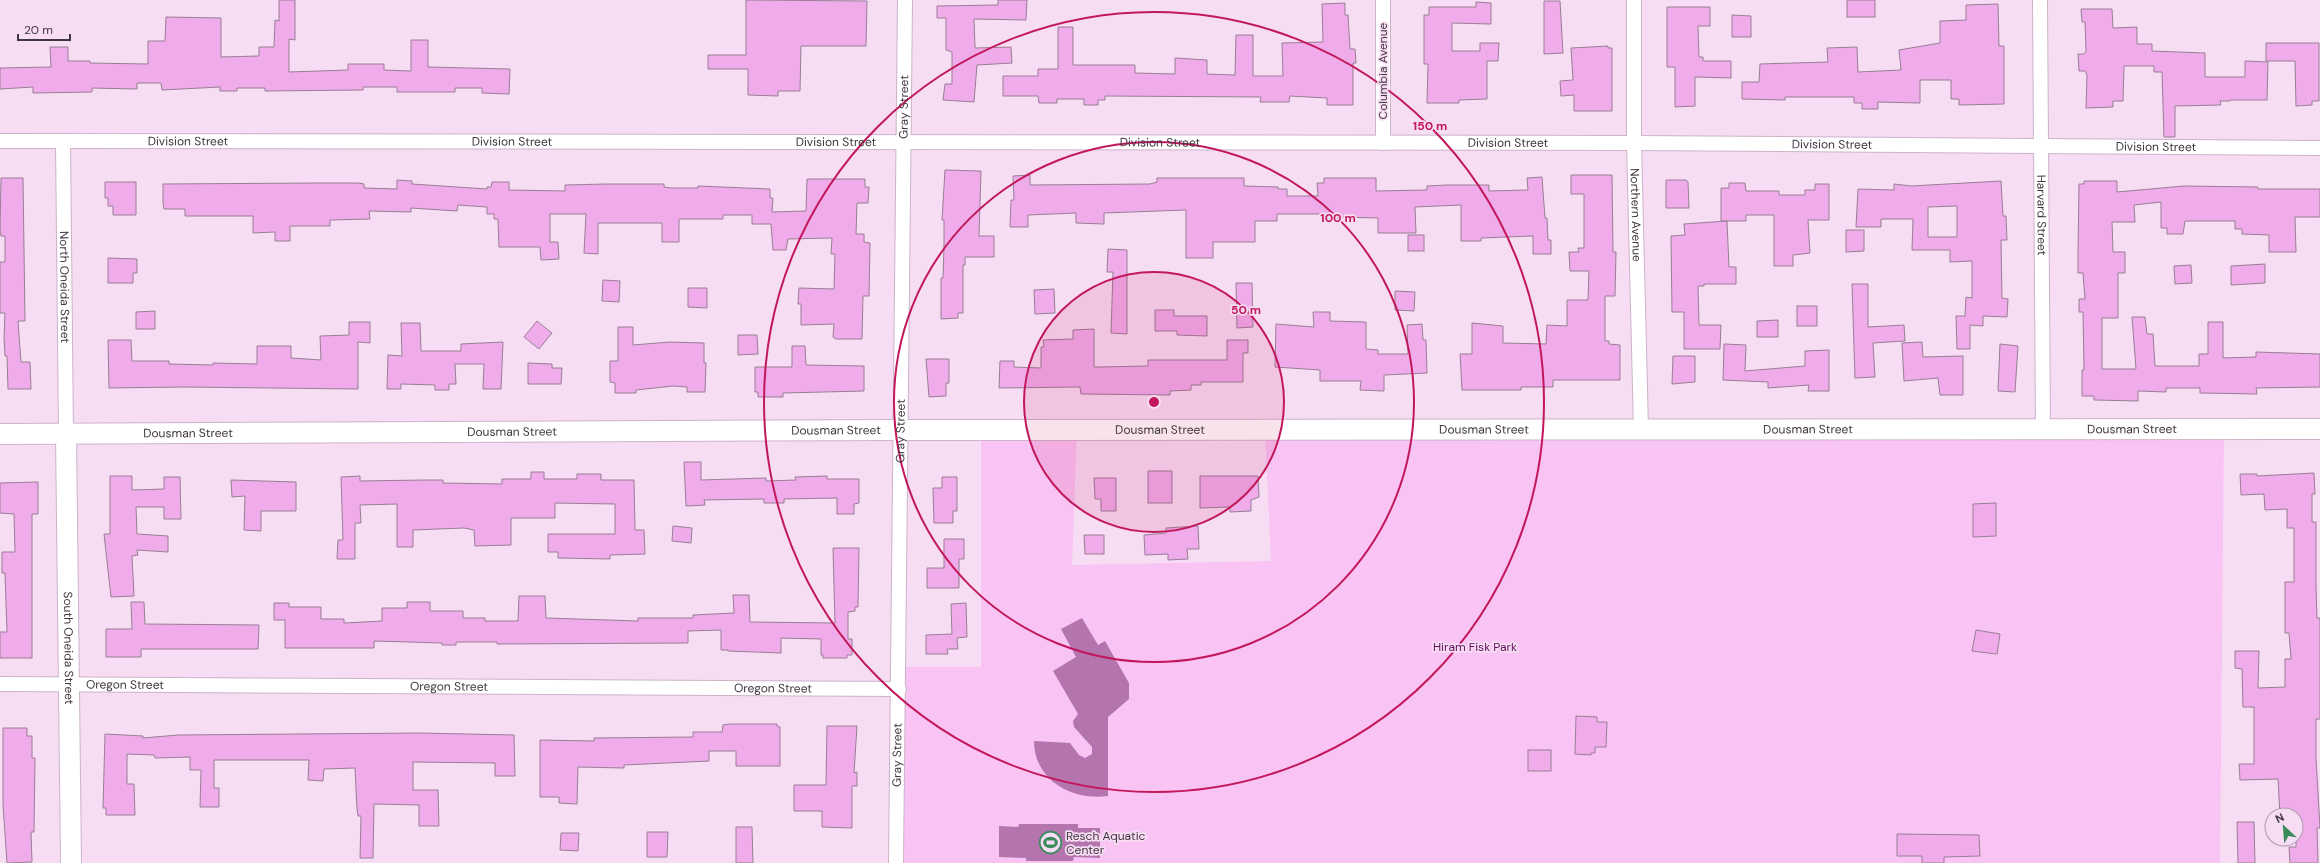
<svg xmlns="http://www.w3.org/2000/svg" width="2320" height="863" font-family="'DM Sans',sans-serif">
<style>
.green{fill:#f9c3f4}
.water{fill:#b474ae}
.building{fill:#f0acea;stroke:#977f94;fill-rule:evenodd}
.lines{fill:none;stroke-linecap:round;stroke-linejoin:round}
.street-casing{stroke:#ccb3c9;stroke-width:16}
.secondary-casing{stroke:#ccb3c9;stroke-width:22}
.street{stroke:#fff;stroke-width:14}
.secondary{stroke:#fff;stroke-width:20}
.ring{fill:none;stroke:#c2185b;stroke-width:2}
.labels{text-anchor:middle;stroke-width:3.5;stroke-linejoin:round;paint-order:stroke}
.street-label{font-size:12px;fill:#40363f;stroke:#f7ddf4}
.park-label{font-size:12px;fill:#5f0f5c;stroke:#f7ddf4}
.poi-label{font-size:12px;fill:#40363f;stroke:#f7ddf4;text-anchor:start}
.centre{fill:#c2185b;stroke:#f7ddf4;stroke-width:2}
.ring-label{font-size:12px;text-anchor:middle;font-weight:bold;fill:#c2185b;stroke:#f7ddf4;stroke-width:3.5;stroke-linejoin:round;paint-order:stroke}
</style>
<rect width="100%" height="100%" fill="#f7ddf4"/>
<path class="green" d="M2224,429L2220,863H896L899,667H981V430H1077L1072,565L1271,561L1265,430Z"/>
<g class="water">
<path d="M1082,618L1098,645L1105,641L1129,683V699L1108,717V796C1072,801 1034,780 1034,741L1070,743L1079,755L1085,758L1092,754V747L1074,727L1073,721L1078,714L1053,671L1076,657L1061,629Z"/>
<path d="M1019,824H1078V828H1100V858L1074,857L1073,861H1026V858L999,857V826L1018,827Z"/>
</g>
<g class="building">
<path d="M279,0H295V40L289,39V72L348,70V64H384V70L411,71V40H428V67L510,69L509,94L482,93V88H455V92H397V87H363V90L265,91V88H237V91H220V87L162,90L161,83H137V89L92,88V92L33,93V87L0,89V68L51,67L50,47H68V61H90V63L148,64V41H165L166,17L221,18V57L259,56V47H274L275,20L279,21Z"/>
<path d="M746,0L867,1L866,46H801L800,91H778V96L748,95V69H708V55H746Z"/>
<path d="M998,0H1027L1026,20L974,19L975,48L1011,47L1012,63L977,65L974,102L943,100L945,84H952V52L946,50V18H937V6L998,5Z"/>
<rect x="1847" y="0" width="28" height="17"/>
<path d="M1544,1H1560L1563,53L1544,54Z"/>
<path d="M1476,2L1491,3V24L1452,23V51H1480V43H1499L1498,61H1487V99L1459,100V103H1427L1428,64H1424V15H1429V7H1476Z"/>
<path d="M1345,3V15H1348L1350,49H1355L1356,63H1353V105H1327V98L1290,96L1289,102H1260L1261,97L1105,96V100H1098V105H1084V99H1057V103H1039L1038,96H1003V76H1038V69H1058V27H1073V65H1135V73L1175,74V58L1207,60V74L1235,75L1236,35H1253V76H1283L1282,43L1323,42L1322,4Z"/>
<path d="M1998,4L1999,46H2004V104L1959,105V99H1951V80H1920V103L1878,102V109H1862V103H1854V97H1785V100L1742,99V82H1759L1760,64L1828,62L1827,48L1857,47L1858,72L1901,70L1899,50L1940,43V21L1966,20V5Z"/>
<path d="M1667,7H1710V26H1698L1699,57H1703V61H1731V78L1695,77V106L1675,107V67H1667Z"/>
<path d="M2081,9H2112L2113,28L2137,27V44H2152V51L2205,53V77H2245V61L2268,62L2267,100H2230V101H2220L2221,105L2175,106V137H2164L2162,72H2154V66H2124L2123,101H2113V107L2086,108L2087,75L2085,71H2079L2078,54H2084L2086,51L2085,22H2082Z"/>
<path d="M1732,15L1751,16V37H1732Z"/>
<path d="M2266,43H2319V101H2312V105L2296,106L2295,61H2266Z"/>
<path d="M1608,46V48H1612V111H1574V95L1561,96L1560,81L1573,80L1571,48Z"/>
<path d="M945,170L981,171L979,236H994V257H965V265H963V313H958V318L941,319V278H943L944,247V220H942Z"/>
<path d="M1030,175V185L1150,184L1157,182V178H1244V186L1278,187V189H1287V196H1318L1317,183H1324V178H1376V191L1427,190V186L1447,185H1489V191L1528,190L1527,178L1542,177L1545,218H1547L1548,240H1551V254H1533V236L1481,238V241H1461V205L1415,207L1416,233H1378V218L1335,217V214H1277V221H1255V242H1213V258H1186V210L1104,213V224L1076,223V213L1028,215V227H1010L1011,200H1014L1013,176Z"/>
<path d="M1571,175H1612L1613,252H1616L1615,296H1605V341H1609V344L1620,345V380H1553V387H1521V390H1462L1460,354H1472V323L1503,326V343L1546,344L1547,325L1567,326V300H1588L1589,271H1570L1569,252H1579L1578,248H1584V194H1571Z"/>
<path d="M1,178H23L25,321H18L21,362H30L31,389H8L7,356H5L4,338L5,313H0V262H5V236H1L0,229Z"/>
<path d="M807,179H865V187H869L868,203H857L856,234H864V242L870,243L869,296H863L862,339H836L833,337L834,324L801,325V304H798L799,288L834,289L835,254H831L832,238L788,239L786,250H773L771,224H752V215H723V219H679V242H662V223H598V254L584,253L586,214H550V242H558L559,259L541,260L540,247H499L498,219H494V214H487V207L458,205L457,211L411,208V212L369,211L370,219L330,220V226H290V241H275V232L253,233V216H185V209H164L163,203V184L317,183H358L364,184V188L397,189V180L412,181V184L487,189V187H491L492,182H509V190L565,191V185L605,184H664V187L671,188H698V186L770,189V198H773L772,212L806,211Z"/>
<path d="M1666,180H1686L1688,182L1689,208H1666Z"/>
<path d="M2001,181L2003,216H2006L2007,240H2001L2002,298L2008,299L2007,317L1983,316V326L1970,325V349H1957L1956,316H1965L1966,297L1972,298V261L1950,262V250H1912L1913,219H1881V227H1856L1858,189L1894,190V184L1911,186ZM1957,206V237H1928V207Z"/>
<path d="M2084,181H2117V192L2184,186L2258,187V189H2320V217H2295L2296,252H2269V235L2242,234V229H2235V221H2185L2183,234H2167V228H2161V202L2134,205L2135,222H2112L2113,252H2125V273H2118V318H2102V369H2136L2132,317H2145L2147,334H2153L2155,366H2199V354H2208V322H2223V358L2256,357V352L2320,354V387L2256,388L2257,394L2200,393V388H2166V392L2138,391V401L2094,400V396H2082V370H2084L2083,312H2079V299H2085L2083,273H2078V252L2079,184H2084Z"/>
<path d="M105,182H136V215H113V206H108V198H105Z"/>
<path d="M1729,183H1745L1746,191H1779V195H1805V190H1815V184H1829V220H1808L1810,253L1793,255V266H1774V215H1746V221H1721V188H1729Z"/>
<path d="M1727,221L1729,267H1736V284H1704V286H1698L1699,325H1721L1720,349H1684V312H1672L1671,236L1685,235L1684,224Z"/>
<path d="M1846,230H1864V251L1846,252Z"/>
<rect x="1408" y="235" width="16" height="16"/>
<path d="M1108,249L1127,250V334L1111,333L1113,272H1107Z"/>
<path d="M108,258L137,259V273H133V283H108Z"/>
<path d="M2265,264V283L2231,285V266Z"/>
<path d="M2191,265L2192,283L2175,284L2174,266Z"/>
<path d="M603,280L620,281L619,302L602,301Z"/>
<path d="M1236,283H1252L1253,327L1237,328Z"/>
<path d="M1852,284H1868V327L1904,325L1905,341L1873,343L1875,377L1855,378Z"/>
<path d="M688,288H707V308L688,307Z"/>
<path d="M1054,289L1055,313L1035,314L1034,290Z"/>
<path d="M1395,291L1415,292L1414,311L1395,310Z"/>
<rect x="1797" y="306" width="20" height="20"/>
<path d="M1155,310H1174V316H1207V336L1177,335V331H1155Z"/>
<path d="M155,311V329H136V312Z"/>
<path d="M1313,312H1330V321L1366,322V349L1378,350V354H1408L1407,325L1422,324L1423,340H1426L1427,373L1384,375V391L1360,390L1361,381H1320V370L1275,367L1276,324L1314,327Z"/>
<path d="M1778,320V337H1757V321Z"/>
<path d="M537,321L552,333L539,349L524,337Z"/>
<path d="M349,322H370V343L358,342V389L183,387L109,388L108,340H131L132,361H169V364L213,365V363L257,364V346H291V358L321,360L320,336L349,335Z"/>
<path d="M401,323H420L421,351H461V344L503,342L501,389H483L484,364H455L456,384H449V390H435V385L401,384V389H387L388,355L402,356Z"/>
<path d="M618,327H633V345L670,342L704,343V363H706L705,392H687V387L673,386L636,390V393H615V383L610,382V361H618Z"/>
<path d="M1094,329V367H1100L1148,366V360H1227V340H1248V353H1243V382H1201V385H1191V390L1170,391V395L1081,394L1080,387L999,388L1000,361H1014V367L1041,368V347H1044L1043,340L1073,339V330Z"/>
<path d="M738,335H757L758,354L738,355Z"/>
<path d="M1922,342L1923,357L1963,356V395H1940L1938,378L1904,381L1902,343Z"/>
<path d="M1724,344L1746,345L1745,371L1805,366V351L1829,350V391H1808L1809,385L1768,388V382L1723,380Z"/>
<path d="M2000,344L2018,346L2015,392L1998,391Z"/>
<path d="M792,346H805L806,365L864,366V391L783,393V397H758V392H755V367H792Z"/>
<path d="M1673,356H1695V382L1672,384Z"/>
<path d="M926,359H949V383H946V396L929,397Z"/>
<path d="M528,363L552,364V368H562L561,384H528Z"/>
<path d="M684,462H701V480L766,478V481L796,480L795,477L827,476V479H859V503L854,504V514H837V498L784,499V503H764V499L704,500L705,505L686,506Z"/>
<rect x="1148" y="471" width="24" height="32"/>
<path d="M531,472H544V479H577V474H601V480H634L635,530H644L645,554L610,555V559L558,558V552H548V534H615V504L555,503V518H511V545L475,546L474,530L464,528L413,530V547H397V504L360,505L361,523H355V559H337L338,540H343L341,477L360,476V481L424,480H443V483L502,484V479H531Z"/>
<path d="M2314,473L2315,494H2312V522H2316V587L2317,618H2320V719H2316V758L2320,828H2317L2318,863H2290L2289,847H2296V815H2280L2278,779L2240,780L2239,764H2254V707H2243L2242,669L2235,668V651H2259L2258,688L2285,687V659H2291L2289,633H2285V582H2294V528H2287V509L2265,510L2264,494L2241,495L2240,474H2257V476Z"/>
<path d="M110,476H132V490L164,489V477H180L181,519H164V507H136L137,534L168,536V552L137,550L138,555L132,556L134,596L111,597L104,534H110Z"/>
<path d="M1200,476H1258L1259,497L1251,500V511L1230,512V507L1200,508Z"/>
<path d="M942,477H957V511H953V523H934L933,488H942Z"/>
<path d="M1094,478H1116V511H1101V499H1095Z"/>
<path d="M231,480L296,482V511H261V531L244,530L245,496L232,497Z"/>
<path d="M38,482V514H32V658H0V632H7L5,573H2V552H15L14,514L0,513V483Z"/>
<path d="M1996,503V536L1973,537V504Z"/>
<path d="M673,526L692,528L691,543L672,541Z"/>
<path d="M1198,526L1199,549H1187L1188,559L1168,560V554L1145,555L1144,535L1166,533V528Z"/>
<path d="M1084,535H1104V554H1085Z"/>
<path d="M944,539H964V559H959V588H927V568H944Z"/>
<path d="M833,548H859L858,607H855V611L848,612V639H852V655H847V658H823V655H821V639L781,638V653L728,651V650H721V630L688,631V643L497,644V642H456V645H442V643L374,641V648H285V620H274V603H289V607H321V619H344V623L382,621V608H407V602H430V611H463V618H485V621H518L519,596H545L546,618L638,621V618H693V615L734,613L733,595H749L750,622L835,623Z"/>
<path d="M131,602H144L145,624L259,625L258,649H141V657H106V629H132Z"/>
<path d="M966,603L967,637L957,638L958,649H947L948,654H926V635L952,634L951,604Z"/>
<path d="M1976,630L2000,634L1997,654L1972,651Z"/>
<path d="M1576,716L1597,717V722H1607L1606,747H1595V753H1591V755L1575,754Z"/>
<path d="M730,724H777V726L780,727V766H736V751H709V761L624,765V768L578,767L577,804L559,803V797H540V740L594,741V738L693,737V732H722L723,725Z"/>
<path d="M827,726H857L854,773L857,772V786H852V828L822,827V811H794V785H826Z"/>
<path d="M3,728H27V736H32V758H35L34,832H31L32,862L7,863L3,805Z"/>
<path d="M420,733L514,735L515,776H495V763L413,762V790H438L439,826H419V805L374,804L373,858H360L361,816H358L357,809L355,768L324,769L323,781L308,780L309,760H214V788H219V807H200L201,770H190V757L155,758L154,755L127,754V784H134L135,815H106V808H103L105,734L143,736V738L178,735Z"/>
<rect x="1528" y="750" width="23" height="21"/>
<path d="M2237,822H2254L2255,863H2238Z"/>
<path d="M736,827H752L753,863H736Z"/>
<path d="M647,832H668L667,857H647Z"/>
<path d="M561,833H579L578,851L560,850Z"/>
<path d="M1897,834L1979,835L1980,856L1944,857V863H1922V856H1897Z"/>
</g>
<g class="lines">
<defs>
<g id="street">
<path d="M1383,0V143"/>
<path id="s1" d="M1634,0V143L1641,430"/>
<path id="s2" d="M2040,0L2043,430"/>
<path id="s3" d="M0,141L1634,143L2320,148"/>
<path id="s4" d="M63,141L66,434"/>
<path id="s5" d="M0,684L899,689"/>
<path id="s6" d="M896,863L905,0"/>
</g>
<g id="secondary">
<path id="s7" d="M0,434L901,430L2320,429"/>
<path id="s8" d="M66,434L71,863"/>
</g>
</defs>
<use href="#street" class="street-casing"/>
<use href="#secondary" class="secondary-casing"/>
<use href="#street" class="street"/>
<use href="#secondary" class="secondary"/>
</g>
<circle cx="1154" cy="402" r="130" fill="#c2185b" fill-opacity=".12"/>
<g class="ring">
<circle cx="1154" cy="402" r="130"/>
<circle cx="1154" cy="402" r="260"/>
<circle cx="1154" cy="402" r="390"/>
</g>
<defs>
<symbol id="stadium-ring" viewBox="-11 -11 22 22"><circle r="9.5" fill="#f7ddf4" stroke="#398b5c" stroke-width="1.5"/><path d="M0-5a6.5 5 0 1 0 0 10a6.5 5 0 1 0 0-10ZM-3.5-1.8h7v3.6h-7Z" fill="#398b5c"/></symbol>
</defs>
<g fill-rule="evenodd">
<use href="#stadium-ring" x="1038" y="830" width="25" height="25"/>
</g>
<g class="labels">
<g class="street-label">
<text transform="translate(1383 71) rotate(-90)" y="4">Columbia Avenue</text>
<text dy="4" stroke="none"><textPath href="#s6" startOffset="756">Gray Street</textPath></text>
<text dy="4" stroke="none"><textPath href="#s3" startOffset="188">Division Street</textPath></text>
<text dy="4" stroke="none"><textPath href="#s3" startOffset="512">Division Street</textPath></text>
<text dy="4" stroke="none"><textPath href="#s3" startOffset="836">Division Street</textPath></text>
<text dy="4" stroke="none"><textPath href="#s3" startOffset="1160">Division Street</textPath></text>
<text dy="4" stroke="none"><textPath href="#s3" startOffset="1508">Division Street</textPath></text>
<text dy="4" stroke="none"><textPath href="#s3" startOffset="1832">Division Street</textPath></text>
<text dy="4" stroke="none"><textPath href="#s3" startOffset="2156">Division Street</textPath></text>
<text dy="4" stroke="none"><textPath href="#s1" startOffset="215">Northern Avenue</textPath></text>
<text dy="4" stroke="none"><textPath href="#s2" startOffset="215">Harvard Street</textPath></text>
<text dy="4" stroke="none"><textPath href="#s4" startOffset="146">North Oneida Street</textPath></text>
<text dy="4" stroke="none"><textPath href="#s7" startOffset="836">Dousman Street</textPath></text>
<text dy="4" stroke="none"><textPath href="#s7" startOffset="1160">Dousman Street</textPath></text>
<text dy="4" stroke="none"><textPath href="#s7" startOffset="1484">Dousman Street</textPath></text>
<text dy="4" stroke="none"><textPath href="#s7" startOffset="1808">Dousman Street</textPath></text>
<text dy="4" stroke="none"><textPath href="#s7" startOffset="2132">Dousman Street</textPath></text>
<text dy="4" stroke="none"><textPath href="#s7" startOffset="512">Dousman Street</textPath></text>
<text dy="4" stroke="none"><textPath href="#s6" startOffset="432">Gray Street</textPath></text>
<text dy="4" stroke="none"><textPath href="#s7" startOffset="188">Dousman Street</textPath></text>
<text dy="4" stroke="none"><textPath href="#s8" startOffset="214">South Oneida Street</textPath></text>
<text dy="4" stroke="none"><textPath href="#s5" startOffset="125">Oregon Street</textPath></text>
<text dy="4" stroke="none"><textPath href="#s5" startOffset="449">Oregon Street</textPath></text>
<text dy="4" stroke="none"><textPath href="#s5" startOffset="773">Oregon Street</textPath></text>
<text dy="4" stroke="none"><textPath href="#s6" startOffset="108">Gray Street</textPath></text>
</g>
<g class="park-label">
<text x="1475" y="651">Hiram Fisk Park</text>
</g>
<g class="poi-label">
<text x="1066" y="840">Resch Aquatic<tspan x="1066" dy="14">Center</tspan></text>
</g>
</g>
<circle cx="1154" cy="402" r="6" class="centre"/>
<g class="ring-label">
<text x="1430" y="130">150 m</text>
<text x="1338" y="222">100 m</text>
<text x="1246" y="314">50 m</text>
</g>
<g transform="translate(2284 827) rotate(334)"><circle r="19" fill="#f7ddf4" stroke="#ae9aac"/>
<path d="M0-3L7 15L0 10L-7 15Z" fill="#398b5c"/>
<text y="-6" font-size="11" font-weight="bold" text-anchor="middle" fill="#40363f">N</text>
</g>
<path d="M18 34v6h52v-6" fill="none" stroke="#40363f" stroke-width="2"/>
<text x="24" y="34" font-size="12" fill="#40363f" stroke="#f7ddf4" stroke-width="3" paint-order="stroke">20 m</text>
</svg>
